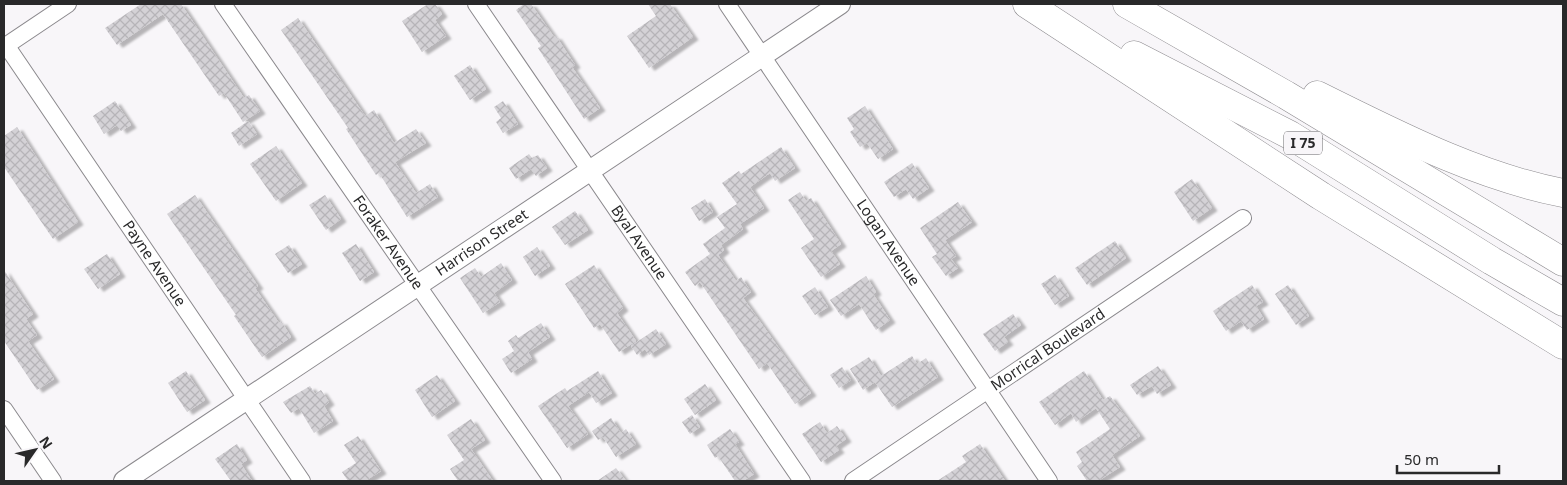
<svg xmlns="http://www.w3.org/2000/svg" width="1567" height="485" font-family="'Noto Sans',sans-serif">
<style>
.building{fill:url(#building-cross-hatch);filter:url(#shadow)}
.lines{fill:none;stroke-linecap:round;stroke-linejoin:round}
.minor-casing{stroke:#8b898d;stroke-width:18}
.tertiary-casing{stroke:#8b898d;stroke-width:22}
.motorway-casing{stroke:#8b898d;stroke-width:29}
.minor{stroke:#fff;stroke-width:16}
.tertiary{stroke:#fff;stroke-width:20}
.motorway{stroke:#fff;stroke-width:28}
.labels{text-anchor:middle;stroke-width:4.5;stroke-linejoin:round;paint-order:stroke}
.shield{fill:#f8f6f9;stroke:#676668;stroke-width:1}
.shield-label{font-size:14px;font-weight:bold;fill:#29292a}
.street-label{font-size:15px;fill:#29292a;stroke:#f8f6f9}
</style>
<defs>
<pattern id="building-cross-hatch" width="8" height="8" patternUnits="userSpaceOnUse" patternTransform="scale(1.25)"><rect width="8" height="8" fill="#d4d2d6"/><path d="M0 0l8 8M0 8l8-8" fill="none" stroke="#b6b4b8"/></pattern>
<filter id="shadow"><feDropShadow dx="5.5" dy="3" stdDeviation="1" flood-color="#0004"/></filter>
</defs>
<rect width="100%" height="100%" fill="#f8f6f9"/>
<g class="building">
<path d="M141,4H181L244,98L249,95L260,111L243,122L224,93L219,96L163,14L117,45L105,28Z"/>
<path d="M428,4H435L442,14L435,20L446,36L422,52L402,21Z"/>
<path d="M524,4H531L554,37L556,36L575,65L572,67L600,108L584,119L538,48L541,46L516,10Z"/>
<path d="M648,4H670L693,37L649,68L627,36L656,16Z"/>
<path d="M298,18L365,116L374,110L394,143L416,129L426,143L395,162L416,193L430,184L438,197L407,217L379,173L376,175L346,129L348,128L281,30Z"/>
<path d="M470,65L486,89L470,100L454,76Z"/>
<path d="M115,101L131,125L121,131L117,125L104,134L93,116Z"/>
<path d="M503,101L518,124L503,133L496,122L501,118L494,107Z"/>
<path d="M865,106L893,149L878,159L867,143L860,147L850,132L854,129L847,118Z"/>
<path d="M248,121L257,134L239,146L231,133Z"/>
<path d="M17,127L78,222L53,239L4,167V136Z"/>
<path d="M276,146L302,183L276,201L250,164Z"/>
<path d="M781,147L795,168L775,181L770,173L750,187L764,208L740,224L743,229L721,245L724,250L718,255L736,281L741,277L751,292L743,298L811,393L795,404L767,363L759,369L700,282L695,286L685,272L710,254L703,244L725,228L717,217L737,204L722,183L739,171L741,174Z"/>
<path d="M529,154L532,158L538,155L547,168L536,176L531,169L516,179L509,168Z"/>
<path d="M912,163L929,188L913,199L906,189L894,197L884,182Z"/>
<path d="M1192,179L1212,208L1193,221L1174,192Z"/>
<path d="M800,192L806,201L811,198L841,244L831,251L840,264L821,277L801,248L814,239L788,200Z"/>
<path d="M195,195L258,286L255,288L279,323L281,321L291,337L262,357L234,316L236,315L167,214Z"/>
<path d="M325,195L341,219L326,230L309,205Z"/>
<path d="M705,199L713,212L699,221L691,208Z"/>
<path d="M958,202L972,222L945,240L956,256L951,259L958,268L946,276L932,257L937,254L920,228Z"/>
<path d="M575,211L588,230L565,245L552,227Z"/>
<path d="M1115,241L1126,258L1087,285L1075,268Z"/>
<path d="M356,244L374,272L360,281L342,253Z"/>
<path d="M289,245L302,264L288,273L275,254Z"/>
<path d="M537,247L550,266L535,276L523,257Z"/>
<path d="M107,254L120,274L98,289L84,269Z"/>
<path d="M501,263L512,280L494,293L500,302L483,313L460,278L475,268L481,277Z"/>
<path d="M594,265L623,308L617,313L636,341L619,352L600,324L594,328L565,284Z"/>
<path d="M4,270L33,314L26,319L37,335L28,341L54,379L37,390L4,341Z"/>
<path d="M1055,275L1069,296L1055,305L1041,284Z"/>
<path d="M866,276L876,292L873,294L890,320L876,330L859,304L841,316L830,300Z"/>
<path d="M1252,285L1263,302L1256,306L1264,319L1247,330L1241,321L1226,331L1213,311Z"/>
<path d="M1288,285L1309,316L1296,325L1275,294Z"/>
<path d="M815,287L828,307L815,315L802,296Z"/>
<path d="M1013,314L1021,325L1004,337L1008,342L995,351L983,334Z"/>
<path d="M541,323L550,337L528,352L532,359L511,373L502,359L514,351L508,341L516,335L518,338Z"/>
<path d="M656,329L666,344L649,355L645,349L637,355L631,346Z"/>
<path d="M912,356L917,364L926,358L938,377L892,407L875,382L863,390L850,369L869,357L881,376Z"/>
<path d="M1158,366L1171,385L1157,394L1152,386L1137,395L1130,385Z"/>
<path d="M842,367L851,380L839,388L830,375Z"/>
<path d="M186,371L205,400L187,412L168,383Z"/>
<path d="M598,371L612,393L596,403L589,392L568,406L588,434L567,448L538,406L565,388L567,391Z"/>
<path d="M1084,371L1103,400L1110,396L1140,436L1112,455L1120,467L1098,481H1087L1077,466L1082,462L1076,452L1110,429L1096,408L1076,422L1071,413L1055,425L1039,402Z"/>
<path d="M437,375L455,401L432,417L415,390Z"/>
<path d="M705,384L716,400L695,415L684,399Z"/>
<path d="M310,386L315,394L321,390L329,402L324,406L333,421L314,433L299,408L291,413L283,402Z"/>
<path d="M692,415L700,427L690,434L682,422Z"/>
<path d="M611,418L621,433L626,429L636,444L616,457L603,437L598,440L592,431Z"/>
<path d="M471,419L485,440L471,449L493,481H458L450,469L464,460L447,435Z"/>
<path d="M820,422L827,433L837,426L846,439L836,446L839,450L821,462L802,434Z"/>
<path d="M730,429L739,442L735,444L754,474L743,481H735L718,456L715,458L707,445Z"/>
<path d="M358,436L381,471L365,481H348L342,472L356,463L344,445Z"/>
<path d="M237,444L247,460L241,464L252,481H231L215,459Z"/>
<path d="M980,444L1005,481H937L966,462L962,456Z"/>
<path d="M616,468L626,481H597Z"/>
</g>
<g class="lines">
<defs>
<g id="minor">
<path id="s1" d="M223,4L553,481"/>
<path id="s2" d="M476,4L802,481"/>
<path id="s3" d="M727,4L1049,481"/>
<path id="s4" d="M6,45L302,481"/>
<path d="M4,47L68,4"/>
<path d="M4,409L53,481"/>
<path id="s5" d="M853,481L1243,218"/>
</g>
<g id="tertiary">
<path id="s6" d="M124,481L840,4"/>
</g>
<g id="motorway">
<path d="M1027,4L1321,196L1563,345"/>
<path d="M1127,4L1286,95L1563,262"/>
<path d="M1134,55L1290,135L1492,261L1563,302"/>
<path d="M1317,95C1396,134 1476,176 1563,193"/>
</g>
</defs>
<use href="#minor" class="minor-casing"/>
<use href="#tertiary" class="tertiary-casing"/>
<use href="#motorway" class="motorway-casing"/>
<use href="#minor" class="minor"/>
<use href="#tertiary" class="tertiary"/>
<use href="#motorway" class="motorway"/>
</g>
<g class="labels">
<rect class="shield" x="1284" y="131.5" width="38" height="23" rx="4"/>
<g class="shield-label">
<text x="1303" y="148">I 75</text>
</g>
<g class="street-label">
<text dy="5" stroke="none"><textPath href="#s6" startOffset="430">Harrison Street</textPath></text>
<text dy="5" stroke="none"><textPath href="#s1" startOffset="290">Foraker Avenue</textPath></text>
<text dy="5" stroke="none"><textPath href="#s2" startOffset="289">Byal Avenue</textPath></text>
<text dy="5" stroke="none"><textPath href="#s3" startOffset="288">Logan Avenue</textPath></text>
<text dy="5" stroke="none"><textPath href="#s4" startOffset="264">Payne Avenue</textPath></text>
<text dy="5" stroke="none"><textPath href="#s5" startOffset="235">Morrical Boulevard</textPath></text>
</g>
</g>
<rect width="1567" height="485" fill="none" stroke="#29292a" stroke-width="10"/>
<g transform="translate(35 450) rotate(56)" stroke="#f8f6f9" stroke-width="4" paint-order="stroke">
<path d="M0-4L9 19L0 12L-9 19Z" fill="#29292a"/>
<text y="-8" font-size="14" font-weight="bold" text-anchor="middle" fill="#29292a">N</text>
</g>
<path d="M1397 465v8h102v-8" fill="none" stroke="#29292a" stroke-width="2.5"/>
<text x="1404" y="465" font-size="15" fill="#29292a" stroke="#f8f6f9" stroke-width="4" paint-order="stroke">50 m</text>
</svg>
